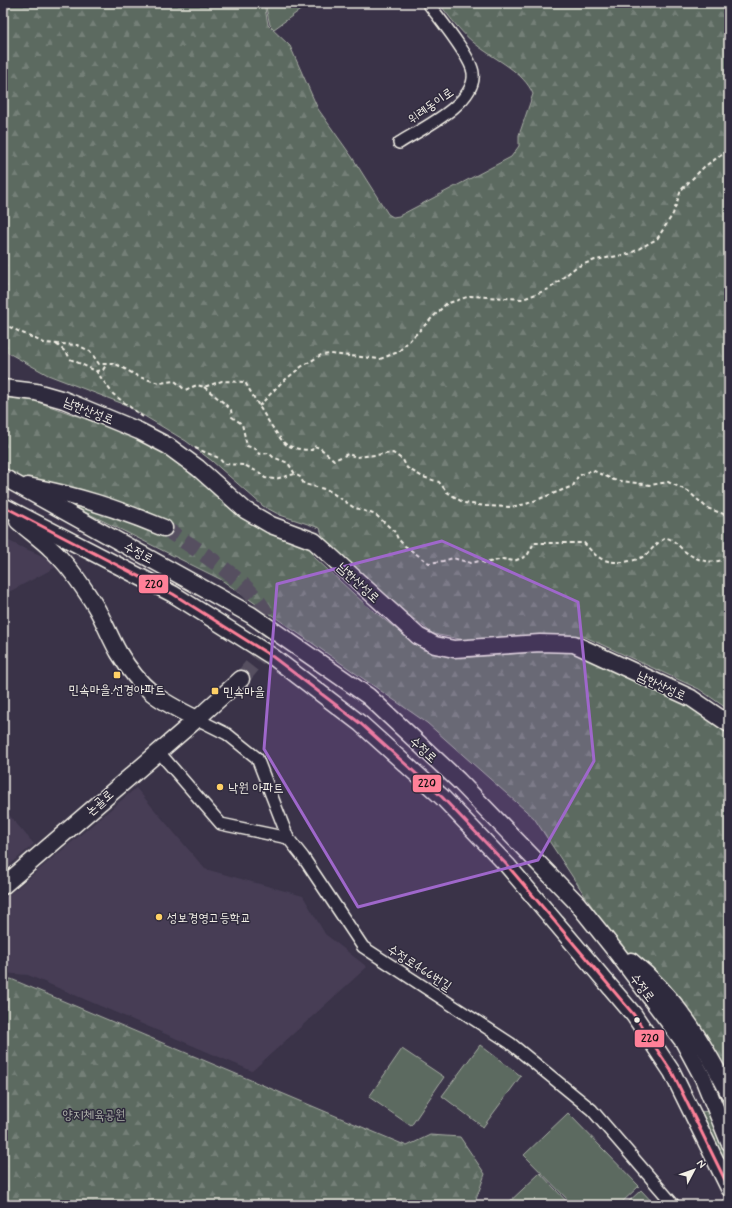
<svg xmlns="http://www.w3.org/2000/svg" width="732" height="1208" font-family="Mynerve,'Poor Story',sans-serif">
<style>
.built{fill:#473e55}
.grass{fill:#5c6a61;stroke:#a8aea4}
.forest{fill:url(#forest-firs);stroke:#a8aea4}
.park{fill:url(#park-dots);stroke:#a8aea4}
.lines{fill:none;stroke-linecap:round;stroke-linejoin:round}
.secondary-tunnel{stroke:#565060;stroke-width:16;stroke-dasharray:16 8;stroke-linecap:butt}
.street-casing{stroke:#f4f1e8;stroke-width:14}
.secondary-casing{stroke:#f4f1e8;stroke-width:19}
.path{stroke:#f4f1e8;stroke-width:2;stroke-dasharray:4 3;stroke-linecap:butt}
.street{stroke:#2f2a3d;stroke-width:11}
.secondary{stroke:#2f2a3d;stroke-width:16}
.bus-1-casing{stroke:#2f2a3d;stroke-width:6}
.bus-1{stroke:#ff8098;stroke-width:3}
.marked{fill:#9f67cb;fill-opacity:0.2;stroke:#9f67cb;stroke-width:3;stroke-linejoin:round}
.poi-dot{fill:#ffd166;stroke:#2f2a3d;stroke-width:1.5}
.bus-dot{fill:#f4f1e8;stroke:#2f2a3d;stroke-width:1.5}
.labels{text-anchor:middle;stroke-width:3;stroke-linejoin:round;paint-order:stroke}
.street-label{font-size:13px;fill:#f4f1e8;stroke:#2f2a3d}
.poi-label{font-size:13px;fill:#f4f1e8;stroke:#2f2a3d;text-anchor:start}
.park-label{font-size:13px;fill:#b0b4ab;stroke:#2f2a3d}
.line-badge{stroke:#2f2a3d;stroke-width:1.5}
.pale-badge-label{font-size:11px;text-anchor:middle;font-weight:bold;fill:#111}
</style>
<defs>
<pattern id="forest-firs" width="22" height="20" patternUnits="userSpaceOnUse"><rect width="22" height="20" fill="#5c6a61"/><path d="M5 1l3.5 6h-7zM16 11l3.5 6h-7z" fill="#748078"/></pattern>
<pattern id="park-dots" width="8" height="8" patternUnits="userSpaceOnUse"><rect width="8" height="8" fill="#5c6a61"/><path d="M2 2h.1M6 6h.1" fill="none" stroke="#748078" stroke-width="1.8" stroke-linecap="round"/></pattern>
</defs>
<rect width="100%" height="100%" fill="#3a3348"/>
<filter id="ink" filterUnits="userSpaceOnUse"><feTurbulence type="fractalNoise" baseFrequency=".025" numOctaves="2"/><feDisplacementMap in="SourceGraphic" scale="8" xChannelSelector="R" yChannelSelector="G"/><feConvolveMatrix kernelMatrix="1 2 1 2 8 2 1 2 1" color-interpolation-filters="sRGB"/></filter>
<g filter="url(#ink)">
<g class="built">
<path d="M3,538L21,547L62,564L3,595Z"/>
<path d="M136,788L205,869L303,896L325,934L367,967L252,1071L28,975L3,973V900Z"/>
<path d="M3,808L34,844L3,871Z"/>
</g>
<g class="grass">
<path d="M265,3H310L274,29L270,25Z"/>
<path d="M480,1045L521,1076L483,1127L442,1096Z"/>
<path d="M402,1049L444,1077L411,1126L369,1097Z"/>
<path d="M568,1113L639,1186L619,1205H573L524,1155Z"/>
<path d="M540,1173L570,1205H506Z"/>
<path d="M641,1190L655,1205H625Z"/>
</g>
<g class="forest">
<path d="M3,3H264L268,25L290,46L318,109L352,157L388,214L393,217L399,216L511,157L519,146V135L533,94C524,72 496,60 478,46C463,35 450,18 439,3H729V710L699,689L583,636L558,635L471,641L433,634L376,589L324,541L320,528L280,515L263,506L212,461L186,441L126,405L48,375L3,350Z"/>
<path d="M3,397L35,401L131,435L176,457L200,481L253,523L310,544L314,557L366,605L423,650L461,658L548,651L573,652L689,705L723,729L729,735V1109H717L680,1041L534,818L427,723L220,579L3,471Z"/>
<path d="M11,979L407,1146L430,1135L460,1137L485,1174L474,1205H3V980Z"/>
</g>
<path class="park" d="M729,1110V1180L698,1112Z"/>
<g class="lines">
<path class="secondary-tunnel" d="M164,528C193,547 262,588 269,623C273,643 253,665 241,679"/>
<defs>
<g id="street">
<path d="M399,143C421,129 477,103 473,73C472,58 438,17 428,3"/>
<path d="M197,719L227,734L257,758L288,838L303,857L363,947L510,1043L592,1110L674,1205"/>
<path d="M158,751L221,824L288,838"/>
</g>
<g id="secondary">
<path d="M3,388L36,392L64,400L139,431L168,446L198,468L245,510L271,525L314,541L418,636L435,645L454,649L540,643L574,644L691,698L729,724"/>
<path d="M3,477L251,615L368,696L458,780L577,903L617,953L683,1041L703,1078L729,1142"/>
<path d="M28,486C77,495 118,509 164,528"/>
<path d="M3,506L173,594L273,657L361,724L442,797L507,865L634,1015L672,1072L729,1188"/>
<path d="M18,521C29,531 41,539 51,549C68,564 82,585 94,604C104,620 110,638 119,653C141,690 160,701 197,719"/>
<path d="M3,886L197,719L241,679"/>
<path d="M631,961C676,997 703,1042 729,1093"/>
</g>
</defs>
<use href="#street" class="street-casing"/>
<use href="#secondary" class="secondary-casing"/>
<g class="path">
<path d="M3,324L44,343L77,345L90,351L99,364H116L139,377L159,383L175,381L185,390L197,385L204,387L222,381L245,382C251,393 279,441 287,445C295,449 304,450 312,450L314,446L320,448L334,460L348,454L356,457L393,453L403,460L407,468L423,477L439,482L447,492L464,503L486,506L510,507L526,504L573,486L578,476L592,470L614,480L651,485L668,482L688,491L707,508L729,516"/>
<path d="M56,344L67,353L70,359L96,371L113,394L143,417"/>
<path d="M96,371L103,370L106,365"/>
<path d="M204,387L224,403L231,410L232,417L242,424L247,446L256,449L259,454L269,453L273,457L288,463L295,474"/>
<path d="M259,406L280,384L301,367L321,355L331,354L380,359L398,352L446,304L470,296L523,299L549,289L576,267L595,260L629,254L657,239L673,214L681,190L705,166L729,150"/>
<path d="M195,448L219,458L224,464L244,465L260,473L265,478L275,479L295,474L300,477L304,484L328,490L353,507L376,515L395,532L398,539L405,546L429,563L443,561L453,558L471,563L480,561L485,563L503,559L514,561L527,556L534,543H584C589,548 594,555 600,558C611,565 638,563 648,553C654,547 658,541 667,538C674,540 677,544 682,549C696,561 713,566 729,557"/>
</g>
<use href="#street" class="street"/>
<use href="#secondary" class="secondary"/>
<defs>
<path id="bus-1" d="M3,506L173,594L273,657L361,724L442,797L507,865L634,1015L672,1072L729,1188"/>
</defs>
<use href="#bus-1" class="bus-1-casing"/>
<use href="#bus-1" class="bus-1"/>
</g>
</g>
<path class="marked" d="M442,541L578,602L594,761L538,860L358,907L264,749L277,584Z"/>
<g class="poi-dot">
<rect x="113" y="671" width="8" height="8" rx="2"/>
<rect x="211" y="687" width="8" height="8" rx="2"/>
<circle cx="220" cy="787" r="4"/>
<circle cx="159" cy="917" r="4"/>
</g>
<circle class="bus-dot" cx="637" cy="1020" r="3.5"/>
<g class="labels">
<g class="street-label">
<text transform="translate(430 105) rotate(-35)" y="5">위례동이로</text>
<text transform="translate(89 410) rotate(22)" y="5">남한산성로</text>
<text transform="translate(139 552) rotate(28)" y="5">수정로</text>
<text transform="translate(359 582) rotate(43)" y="5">남한산성로</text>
<text transform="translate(662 685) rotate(25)" y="5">남한산성로</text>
<text transform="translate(424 749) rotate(43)" y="5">수정로</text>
<text transform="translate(99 802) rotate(-41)" y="5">논골로</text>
<text transform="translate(420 967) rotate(33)" y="5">수정로466번길</text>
<text transform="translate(643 987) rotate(53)" y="5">수정로</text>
</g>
<g class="poi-label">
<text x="117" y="694" text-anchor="middle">민속마을.선경아파트</text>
<text x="223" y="696">민속마을</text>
<text x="228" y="792">낙원 아파트</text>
<text x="167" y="922">성보경영고등학교</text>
</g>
<g class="park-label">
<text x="94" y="1119">양지체육공원</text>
</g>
</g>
<g class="line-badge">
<rect x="138" y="574" width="31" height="20" rx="4" fill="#ff8098"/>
<rect x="412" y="774" width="30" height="19" rx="4" fill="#ff8098"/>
<rect x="634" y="1029" width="31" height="19" rx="4" fill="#ff8098"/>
</g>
<g class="pale-badge-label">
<text x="154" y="588">220</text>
<text x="427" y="787">220</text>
<text x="650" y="1042">220</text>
</g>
<rect width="732" height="1208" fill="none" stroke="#2f2a3d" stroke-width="16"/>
<rect x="8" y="8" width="716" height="1192" fill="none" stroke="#f4f1e8" stroke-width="1.5" filter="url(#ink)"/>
<g transform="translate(694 1170) rotate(49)" stroke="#2f2a3d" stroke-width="3" paint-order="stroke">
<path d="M0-3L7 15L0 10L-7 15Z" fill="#f4f1e8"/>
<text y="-6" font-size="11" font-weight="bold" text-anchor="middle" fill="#f4f1e8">N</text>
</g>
</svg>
